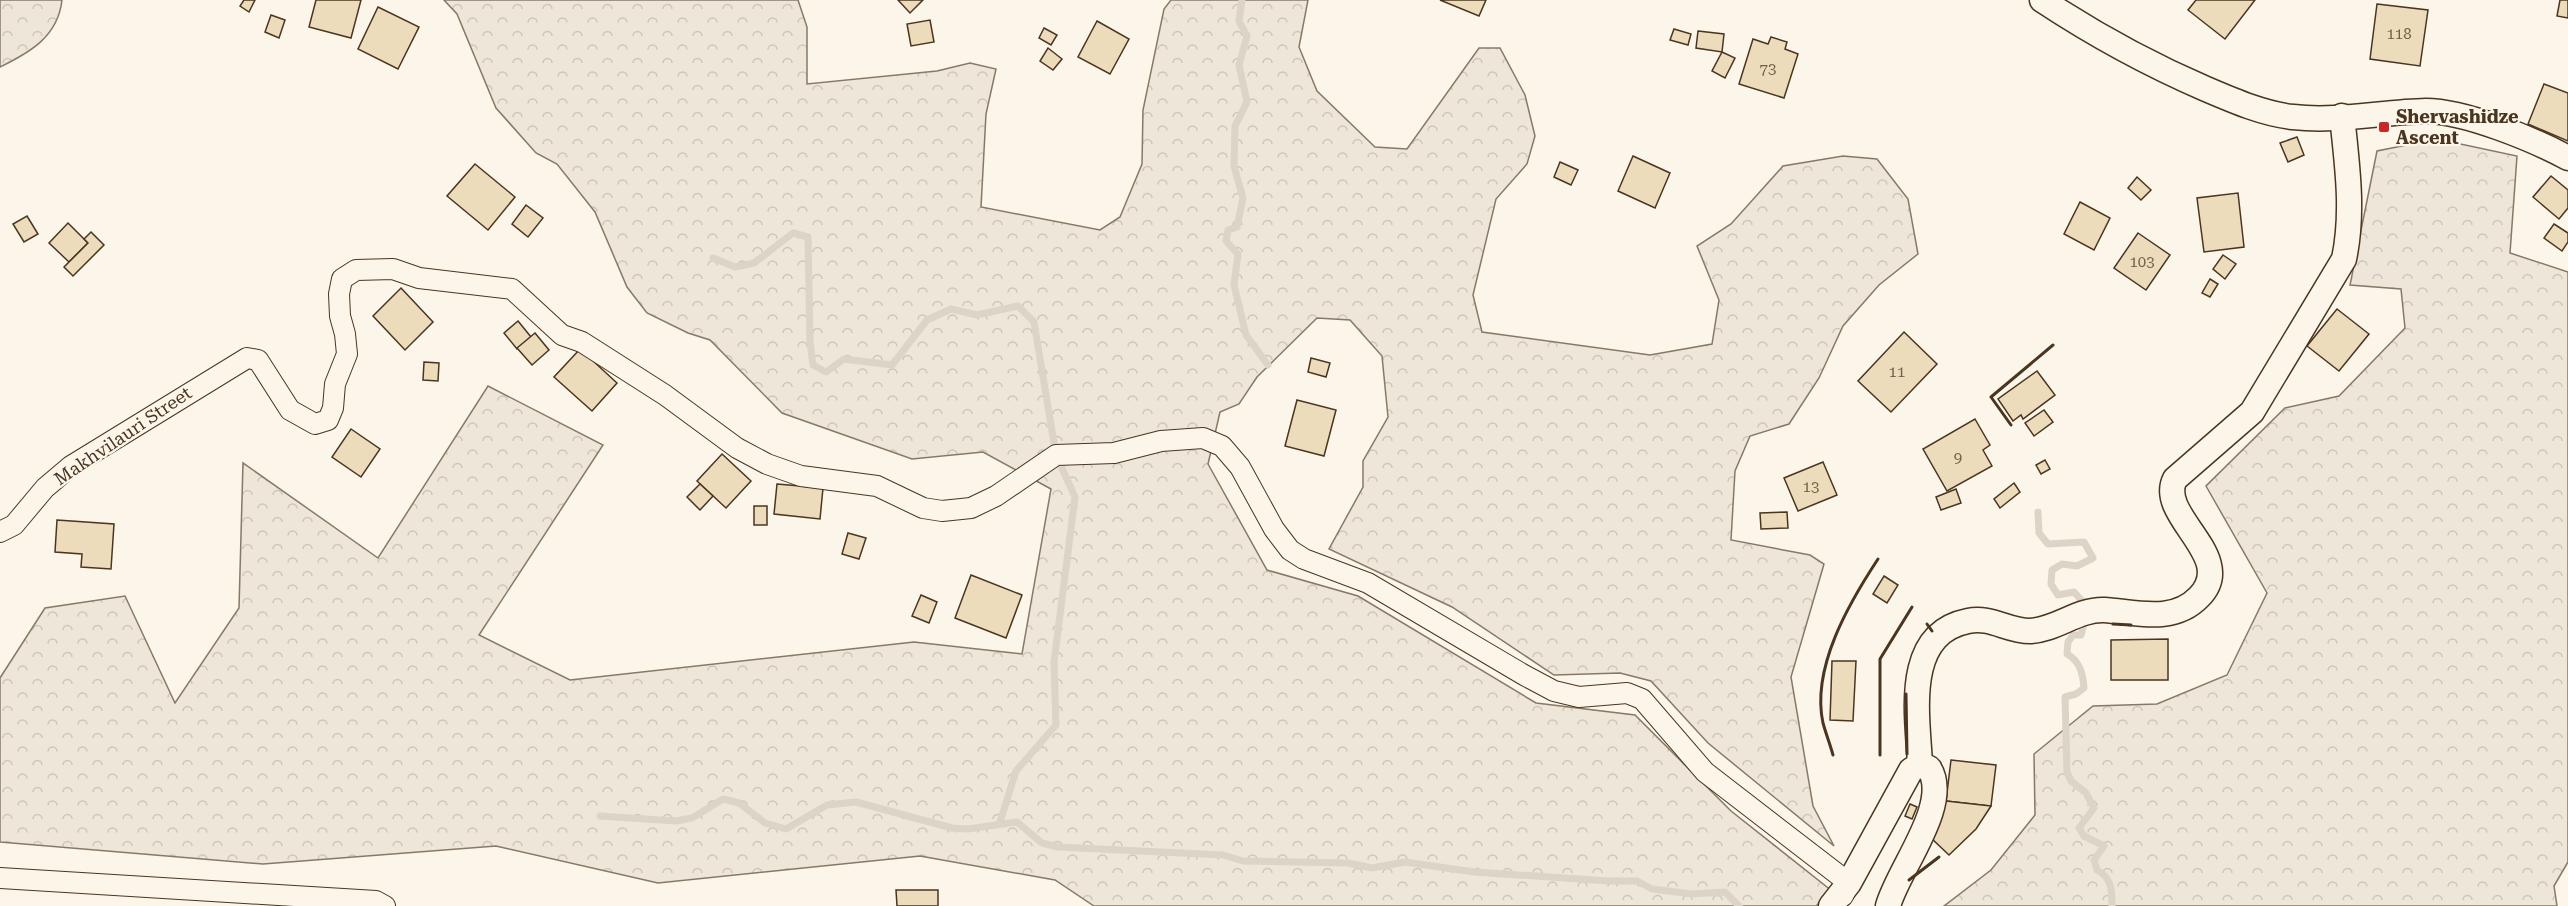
<svg xmlns="http://www.w3.org/2000/svg" width="2568" height="906" font-family="'Roboto Serif',serif">
<style>
.forest{fill:url(#forest-crowns);stroke:#887966;stroke-width:1.5}
.lines{fill:none;stroke-linecap:round;stroke-linejoin:round}
.stream{stroke:#dcd4c6;stroke-width:7}
.building{fill:#ecdcbc;stroke:#4a3520;stroke-width:1.5}
.minor-casing{stroke:#4a3520;stroke-width:22}
.tertiary-casing{stroke:#4a3520;stroke-width:27}
.minor{stroke:#fbf6e9;stroke-width:20}
.tertiary{stroke:#fbf6e9;stroke-width:24}
.wall{stroke:#4a3520;stroke-width:3}
.poi-dot{fill:#c62828;stroke:#fbf6e9;stroke-width:2}
.labels{text-anchor:middle;stroke-width:4.5;stroke-linejoin:round;paint-order:stroke}
.number-label{font-size:15px;fill:#725f47}
.poi-label{font-size:18px;font-weight:bold;fill:#4a3520;stroke:#fbf6e9;text-anchor:start}
.street-label{font-size:18px;fill:#4a3520;stroke:#fbf6e9}
</style>
<defs>
<pattern id="forest-crowns" width="20" height="18" patternUnits="userSpaceOnUse" patternTransform="scale(1.5)"><rect width="20" height="18" fill="#ede6d9"/><path d="M2 6a3 3 0 1 1 6 0M12 15a3 3 0 1 1 6 0" fill="none" stroke="#cdc6ba"/></pattern>
</defs>
<rect width="100%" height="100%" fill="#fbf6e9"/>
<g class="forest">
<path d="M0,0H62C58,36 31,52 0,67Z"/>
<path d="M444,0H798L807,27V84L937,71L970,63L996,69L986,114L981,207L1100,230L1120,217L1142,164L1143,110L1164,9L1171,0H1308L1299,47L1317,91L1375,147L1407,149L1479,48H1500L1525,95L1535,136L1527,164L1496,199L1473,295L1482,332L1650,355L1712,344L1719,300L1697,246L1731,224L1783,166L1843,156L1877,159L1908,199L1918,254L1879,285L1843,326L1819,378L1789,424L1750,436L1735,471L1731,540L1810,555L1824,564L1791,677L1813,806L1834,846L1708,743L1651,681L1620,673L1554,675L1452,607L1329,549L1363,487V461L1388,417L1382,356L1350,320L1317,318L1257,377L1239,404L1220,412L1208,464L1267,570L1358,596L1536,703L1635,715L1731,811L1832,891L1816,906H1094L1055,880L920,856L658,883L496,846L263,864L0,842V678L45,608L125,596L175,703L239,608L243,463L378,558L488,386L603,445L479,635L570,680L914,642L1022,654L1051,489L983,452L912,459L782,413L710,340L688,333L647,313L627,287L595,212L557,164L536,153L496,108L457,14Z"/>
<path d="M2437,139L2517,156L2510,253L2568,272V862L2554,886L2557,906H1944L1991,870L2035,815L2034,754L2093,706L2157,704L2227,675L2267,593L2206,486L2285,408L2339,396L2405,328L2401,289L2350,285L2377,151Z"/>
</g>
<g class="lines">
<g class="stream">
<path d="M1242,0L1239,21L1247,36L1239,65L1247,102L1235,126L1234,166L1243,198L1237,227L1228,230L1226,241L1238,254L1234,285L1246,335L1268,365"/>
<path d="M713,258L735,267L754,263L793,233L808,237L810,342L813,365L826,372L844,359L892,365L927,320L951,309L977,315L1018,306L1034,322L1056,455L1075,497L1054,662L1056,725L1016,771L1000,822"/>
<path d="M2038,512L2039,533L2048,544L2084,542L2093,558L2077,566L2062,564L2052,570L2051,584L2058,595L2074,592L2083,602"/>
<path d="M2085,620L2081,635H2073L2068,642L2067,654C2080,661 2083,674 2084,688L2076,694L2065,697L2067,772L2071,781L2086,793L2094,808L2079,828L2084,836L2104,846L2094,860L2097,870C2112,878 2112,890 2112,906"/>
<path d="M600,816L676,821L692,818L723,799L739,803L765,823L786,829L827,805L856,802L952,828L968,829L1017,822L1042,843L1058,847L1223,855L1243,861L1348,863L1372,868L1405,862L1474,872L1608,881H1637L1652,889L1692,894L1725,892L1739,906"/>
</g>
</g>
<g class="building">
<path d="M244,0H255L249,12L240,6Z"/>
<path d="M316,0H361L351,38L309,27Z"/>
<path d="M898,0H923L910,13Z"/>
<path d="M1440,0H1486L1479,16Z"/>
<path d="M2196,0H2255L2225,39L2188,10Z"/>
<path d="M2560,0H2568V18L2557,16Z"/>
<path d="M2377,4L2428,10L2420,66L2370,59Z"/>
<path d="M378,7L419,27L398,69L358,49Z"/>
<path d="M271,15L285,20L279,38L265,32Z"/>
<path d="M930,20L934,42L911,46L907,24Z"/>
<path d="M1097,21L1129,39L1110,74L1078,57Z"/>
<path d="M1044,28L1057,35L1051,45L1039,38Z"/>
<path d="M1674,29L1691,34L1688,45L1670,40Z"/>
<path d="M1698,31L1724,34L1722,52L1696,48Z"/>
<path d="M1771,37L1787,42L1785,49L1798,54L1784,98L1739,84L1753,39L1768,44Z"/>
<path d="M1048,48L1062,59L1053,70L1040,61Z"/>
<path d="M1722,52L1735,58L1725,78L1712,71Z"/>
<path d="M2544,84L2568,93V141L2528,124Z"/>
<path d="M2297,137L2304,155L2288,162L2280,143Z"/>
<path d="M1633,156L1670,173L1655,208L1618,191Z"/>
<path d="M1560,162L1578,170L1571,185L1554,177Z"/>
<path d="M475,164L515,197L488,230L447,196Z"/>
<path d="M2551,176L2568,190V208L2559,219L2533,197Z"/>
<path d="M2137,177L2151,190L2141,200L2128,188Z"/>
<path d="M2238,193L2244,247L2204,252L2197,198Z"/>
<path d="M2080,202L2110,218L2094,250L2064,234Z"/>
<path d="M526,205L543,218L528,237L512,224Z"/>
<path d="M27,216L38,234L24,242L13,224Z"/>
<path d="M68,223L88,243L69,262L49,243Z"/>
<path d="M2554,224L2568,233V242L2562,251L2544,238Z"/>
<path d="M91,232L104,245L73,276L64,267L88,243L84,239Z"/>
<path d="M2138,233L2170,255L2146,290L2114,268Z"/>
<path d="M2223,255L2236,264L2225,279L2213,269Z"/>
<path d="M2210,279L2218,284L2210,297L2202,293Z"/>
<path d="M401,288L433,322L405,350L373,316Z"/>
<path d="M2337,309L2369,334L2339,371L2307,346Z"/>
<path d="M518,321L531,337L517,349L504,333Z"/>
<path d="M1904,332L1937,364L1891,412L1858,381Z"/>
<path d="M535,333L549,350L532,365L517,348Z"/>
<path d="M580,349L617,383L592,411L554,377Z"/>
<path d="M1311,358L1330,363L1326,377L1308,372Z"/>
<path d="M424,362L439,363L438,381L423,380Z"/>
<path d="M2037,371L2055,395L2023,419L2021,415L2013,421L1998,399Z"/>
<path d="M1297,400L1336,410L1324,456L1285,446Z"/>
<path d="M2044,410L2053,422L2034,436L2025,423Z"/>
<path d="M1975,419L1990,445L1983,450L1992,466L1947,491L1923,449Z"/>
<path d="M351,429L380,449L361,477L332,457Z"/>
<path d="M722,454L751,481L726,508L697,481Z"/>
<path d="M2045,460L2050,469L2041,474L2036,465Z"/>
<path d="M1823,462L1837,495L1798,511L1784,478Z"/>
<path d="M2014,483L2020,492L2000,508L1994,499Z"/>
<path d="M700,484L713,496L700,510L687,497Z"/>
<path d="M777,484L823,488L820,519L774,514Z"/>
<path d="M1956,489L1961,503L1941,510L1936,497Z"/>
<rect x="754" y="506" width="13" height="19"/>
<path d="M1787,512L1788,528L1761,529L1760,513Z"/>
<path d="M57,520L114,524L111,569L81,567L82,554L55,552Z"/>
<path d="M848,533L866,538L859,559L842,554Z"/>
<path d="M971,575L1022,595L1006,638L955,618Z"/>
<path d="M1884,576L1898,585L1887,603L1873,594Z"/>
<path d="M921,595L937,602L929,623L912,616Z"/>
<path d="M2168,639V680H2111V640Z"/>
<path d="M1832,661H1856L1853,721L1830,720Z"/>
<path d="M1951,760L1996,765L1991,806L1946,801Z"/>
<path d="M1946,801L1991,806L1976,829L1949,855L1930,837Z"/>
<path d="M1910,804L1917,807L1912,819L1905,816Z"/>
<path d="M896,890H938V906H897Z"/>
</g>
<g class="lines">
<defs>
<g id="minor">
<path d="M0,532L14,525L45,488L71,466L247,358L258,360L290,410L315,424L328,420L333,408L335,384L347,354L345,334L340,316L339,294L342,279L356,270L393,269L419,278L512,289L562,335L582,342L665,395L737,448L767,464L801,476L877,486L923,508L942,511L971,508L996,496L1056,455L1114,453L1161,441L1203,438L1222,446L1240,467L1274,529L1290,550L1304,559L1368,583L1524,675L1554,691L1579,697L1627,693L1642,699L1705,772L1849,883L1843,896"/>
<path d="M0,878L376,901L385,906"/>
</g>
<g id="tertiary">
<path d="M2042,0C2095,35 2148,64 2206,89C2234,101 2264,114 2293,117C2337,122 2382,112 2426,111C2464,111 2533,139 2568,158"/>
<path d="M1920,765C1918,717 1902,634 1968,621C1991,616 2007,631 2030,631C2056,630 2078,609 2104,610C2136,612 2173,624 2199,597C2239,557 2156,516 2175,479L2252,412L2344,259C2354,212 2347,164 2342,116"/>
<path d="M1831,906L1849,883L1911,770L1920,765L1929,768C1952,804 1898,869 1888,906"/>
</g>
</defs>
<use href="#minor" class="minor-casing"/>
<use href="#tertiary" class="tertiary-casing"/>
<use href="#minor" class="minor"/>
<use href="#tertiary" class="tertiary"/>
<g class="wall">
<path d="M2011,425L1991,397L2053,345"/>
<path d="M1927,624L1932,631"/>
<path d="M2113,624L2131,625"/>
<path d="M1906,694L1907,754"/>
<path d="M1833,755C1830,744 1826,734 1823,723C1811,668 1849,603 1878,559"/>
<path d="M1880,755V659L1912,607"/>
<path d="M1909,880L1939,857"/>
</g>
</g>
<rect class="poi-dot" x="2378" y="121" width="12" height="12" rx="3"/>
<g class="labels">
<g class="number-label">
<text x="2399" y="39">118</text>
<text x="1768" y="74">73</text>
<text x="2142" y="267">103</text>
<text x="1897" y="377">11</text>
<text x="1958" y="463">9</text>
<text x="1811" y="492">13</text>
</g>
<g class="poi-label">
<text x="2396" y="123">Shervashidze<tspan x="2396" dy="21">Ascent</tspan></text>
</g>
<g class="street-label">
<text transform="translate(123 436) rotate(-34)" y="6">Makhvilauri Street</text>
</g>
</g>
</svg>
